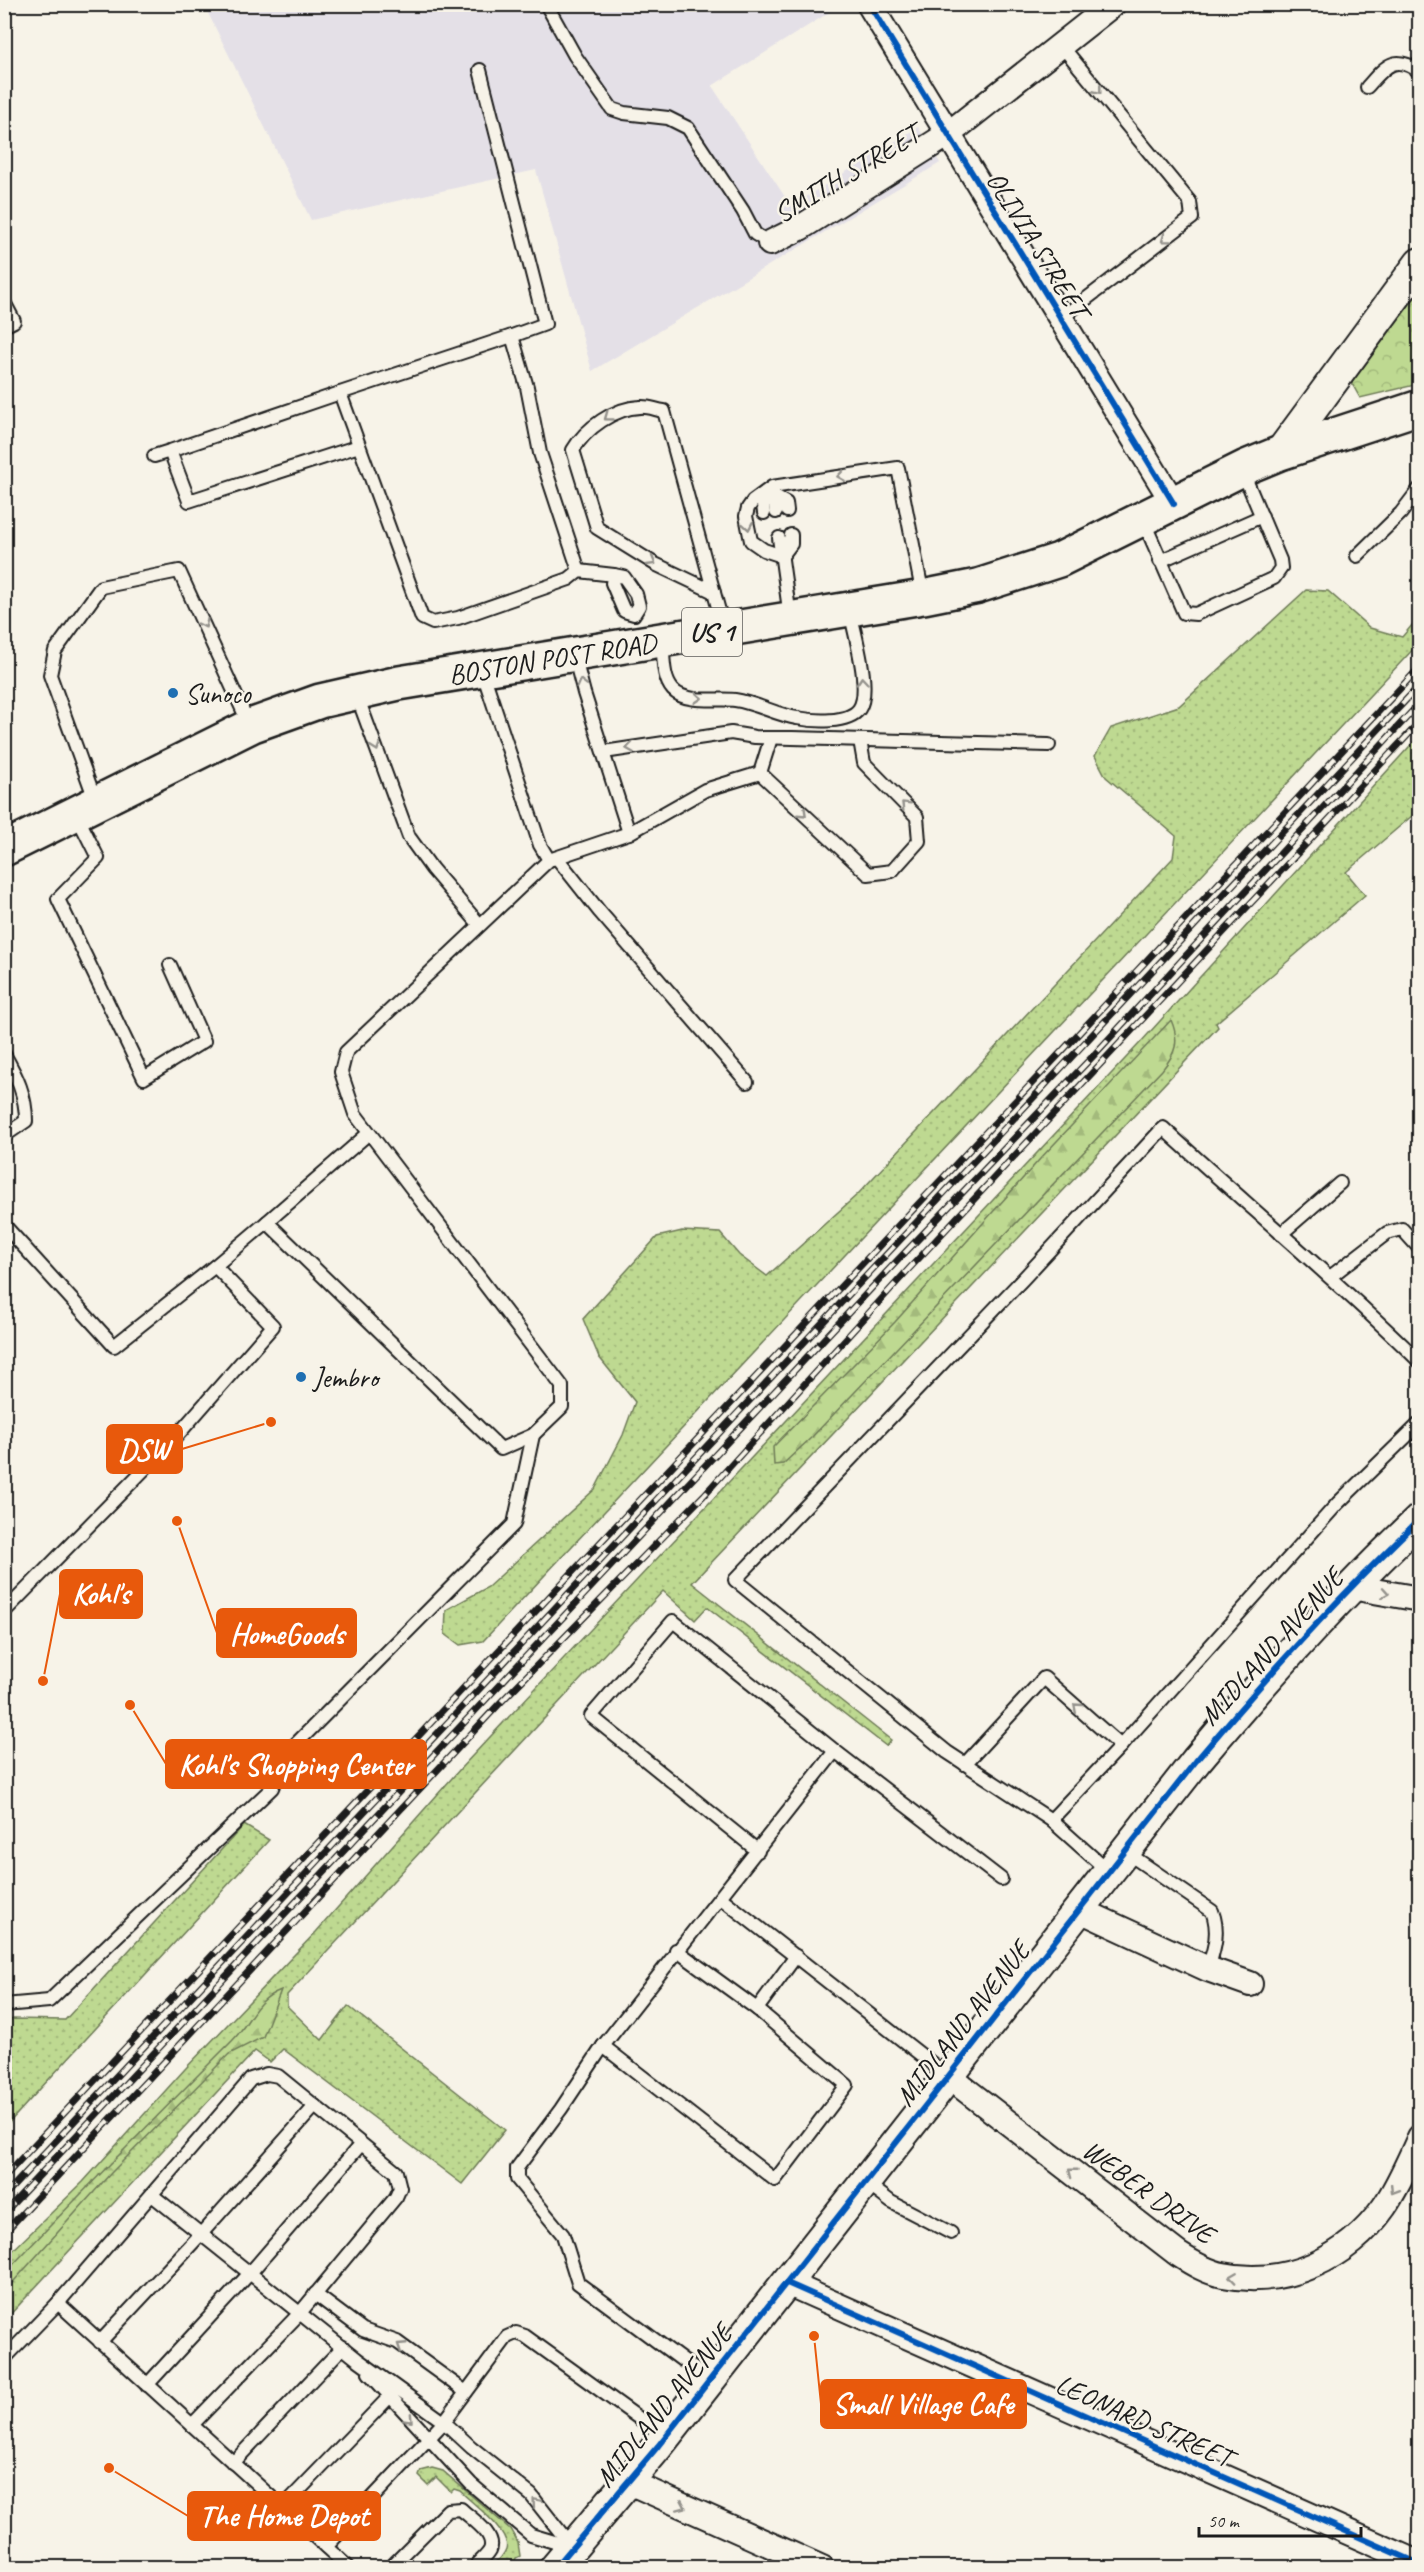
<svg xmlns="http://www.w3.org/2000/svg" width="1424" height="2572" font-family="Caveat,sans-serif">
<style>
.built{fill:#e4e0e7}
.grass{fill:url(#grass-dots);stroke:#6d7a56;stroke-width:1.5}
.forest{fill:url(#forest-firs);stroke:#6d7a56;stroke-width:1.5}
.park{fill:url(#park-crowns);stroke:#6d7a56;stroke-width:1.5}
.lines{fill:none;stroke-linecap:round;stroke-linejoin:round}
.service-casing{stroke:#1c1c1c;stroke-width:16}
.minor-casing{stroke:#1c1c1c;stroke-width:28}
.tertiary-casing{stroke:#1c1c1c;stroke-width:34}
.primary-casing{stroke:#1c1c1c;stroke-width:38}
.service{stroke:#f7f3e8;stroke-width:12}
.minor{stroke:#f7f3e8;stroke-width:24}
.tertiary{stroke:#f7f3e8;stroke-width:30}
.primary{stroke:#f7f3e8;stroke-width:33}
.rail-casing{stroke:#1c1c1c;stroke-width:7}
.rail{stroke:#f7f3e8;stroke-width:4.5;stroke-dasharray:14;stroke-linecap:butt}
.cycleway-casing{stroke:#f7f3e8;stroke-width:10}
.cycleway{stroke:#0057b8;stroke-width:6}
.oneway{stroke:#94928c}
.poi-dot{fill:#1f6fb2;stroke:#f7f3e8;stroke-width:2}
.labels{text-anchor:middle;stroke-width:5;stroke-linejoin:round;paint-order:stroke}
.shield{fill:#f7f3e8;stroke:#5e5c59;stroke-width:1.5}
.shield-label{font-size:27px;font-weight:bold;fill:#1c1c1c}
.street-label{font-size:28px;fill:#1c1c1c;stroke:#f7f3e8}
.poi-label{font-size:28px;fill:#1c1c1c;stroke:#f7f3e8;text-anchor:start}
.leader{fill:none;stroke:#e8590c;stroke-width:2}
.callout-dot{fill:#e8590c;stroke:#f7f3e8;stroke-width:2}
.callout{fill:#e8590c;stroke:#e8590c;stroke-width:2}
.callout-label{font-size:30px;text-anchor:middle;font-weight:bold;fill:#fff}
</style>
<defs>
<pattern id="grass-dots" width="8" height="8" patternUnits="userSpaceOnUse" patternTransform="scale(1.5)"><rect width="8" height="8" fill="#bed991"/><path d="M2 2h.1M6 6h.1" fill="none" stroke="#a3ba7c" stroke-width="1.8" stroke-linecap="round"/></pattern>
<pattern id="forest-firs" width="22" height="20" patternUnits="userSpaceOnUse" patternTransform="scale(1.5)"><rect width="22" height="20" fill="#bed991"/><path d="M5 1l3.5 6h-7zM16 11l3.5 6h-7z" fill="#a3ba7c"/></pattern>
<pattern id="park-crowns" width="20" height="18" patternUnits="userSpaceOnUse" patternTransform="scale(1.5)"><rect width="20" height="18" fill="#bed991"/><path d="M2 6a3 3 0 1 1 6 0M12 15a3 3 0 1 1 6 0" fill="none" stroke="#a3ba7c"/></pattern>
</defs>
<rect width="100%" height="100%" fill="#f7f3e8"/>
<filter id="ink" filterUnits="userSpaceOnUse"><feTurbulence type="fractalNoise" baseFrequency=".0167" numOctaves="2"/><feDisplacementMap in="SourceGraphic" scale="12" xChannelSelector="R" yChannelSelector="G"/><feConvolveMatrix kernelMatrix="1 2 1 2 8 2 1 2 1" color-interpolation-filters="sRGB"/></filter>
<g filter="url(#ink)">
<path class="built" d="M204,5H841L712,86L791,206L918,127L940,163L592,371L536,170L311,220Z"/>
<g class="grass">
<path d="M1306,590L1328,591L1370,628L1402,637L1419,617V643L483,1641L460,1645L445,1634L446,1610L488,1587L595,1489L623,1435L635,1402L599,1357L583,1319L657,1237L682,1231L720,1233L739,1255L767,1276L858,1194L1173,858L1176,836L1106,777L1095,756L1111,728L1179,706Z"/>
<path d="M1419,736V810L1346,872L1365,895L1216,1023L1218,1027L692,1583L891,1740L886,1746L707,1607L695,1620L663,1591L287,1995V2006L322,2040L348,2006L505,2130L462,2184L283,2049L270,2062L255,2051L5,2320V2258L83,2182L185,2069L316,1932L460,1769L1140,1043Z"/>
<path d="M244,1825L269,1840L5,2127V2022L13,2019L65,2020Z"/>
<path d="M432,2468L443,2471L510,2529L518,2543L520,2556L516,2558L513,2567H491C497,2562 504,2556 506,2549C512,2532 472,2503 460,2491L454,2489L451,2492L436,2477L428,2485L419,2476L421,2471Z"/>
</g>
<g class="forest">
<path d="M1171,1020C1180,1041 1176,1053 1162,1070L812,1437L783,1464L774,1465L773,1447L895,1322L1040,1159Z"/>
<path d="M281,1990L263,2037L229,2054L111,2173L5,2291V2273C79,2195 155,2118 232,2041C251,2022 254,2000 281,1990Z"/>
</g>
<path class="park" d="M1419,280V384L1360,398L1350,380Z"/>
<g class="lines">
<defs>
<g id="service">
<path d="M546,4L575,56L612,109L624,113L668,118L688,128L743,211L755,234L770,243"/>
<path d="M480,70L545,324L512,336"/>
<path d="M1367,87C1385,67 1394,53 1420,72"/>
<path d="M4,302L14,321L4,326"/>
<path d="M1060,319L1192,218L1190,202L1061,45"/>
<path d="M340,393L170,451L189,501L359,446"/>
<path d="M154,456L170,451"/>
<path d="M773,491L776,512"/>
<path d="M764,513L763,505L773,496L786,503L787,511"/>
<path d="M1143,520L1184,613L1196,614L1274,578L1281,568L1280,560L1242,470"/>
<path d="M779,538L790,617"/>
<path d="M782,556L764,550L751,541L746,516L748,508L753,501L772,487L898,468L923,596"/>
<path d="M782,556L791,544V535"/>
<path d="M1357,556L1401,513L1420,488"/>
<path d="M1160,561L1262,516"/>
<path d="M579,571L540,453L527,387L512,336L340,393L422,618L433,623L458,618L569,579L579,571L614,575"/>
<path d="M614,575L624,577L636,594L639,606L634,614L624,611L612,583Z"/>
<path d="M714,592L655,564L597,528L573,450C586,428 614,408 640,407C648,406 656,410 664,411L724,629"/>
<path d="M662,641C664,656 662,678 673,690C686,704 718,698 735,700C757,703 776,715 797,718C813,721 848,724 859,709C872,690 854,633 850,610"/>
<path d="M574,655L584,693L629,833"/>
<path d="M356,693L409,837L432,869L479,924"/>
<path d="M604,752L731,733L755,737L1049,745"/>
<path d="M760,773L868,874L892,871L919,841L917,817L864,763L860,740"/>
<path d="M760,773L771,738"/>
<path d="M96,802L50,675L55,651L101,587L179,571L249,724"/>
<path d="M76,814L98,858L58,899L144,1078L204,1041L170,965"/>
<path d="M557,858L599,911L747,1082"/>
<path d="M552,859L629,833L705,790L760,773"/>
<path d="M4,895V906"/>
<path d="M4,1054C17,1077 26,1095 26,1121L4,1136"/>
<path d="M267,1222L369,1133"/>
<path d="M4,1225L114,1346L215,1266L273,1326L175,1438L4,1612"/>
<path d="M1281,1234L1340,1183"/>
<path d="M215,1266L267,1222L501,1449L533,1435L562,1407V1386L355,1114L341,1072L346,1052L549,860L540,845L482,670"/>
<path d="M1330,1277L1387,1233L1402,1229L1420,1249"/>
<path d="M965,1764L1044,1678L1121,1746"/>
<path d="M1051,1820L1118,1749L1338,1503L1420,1423"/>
<path d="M758,1851L591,1716L673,1621L835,1751L1001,1879"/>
<path d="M1126,1852L1212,1911C1220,1932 1214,1949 1208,1969"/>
<path d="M1108,1871L1051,1820L947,1752L735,1580L1023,1279L1163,1128C1248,1206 1337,1280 1420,1362"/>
<path d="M721,1898L948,2076"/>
<path d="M4,2005L49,2001L272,1788L284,1756L514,1524L533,1435"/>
<path d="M757,2009L796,1956"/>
<path d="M603,2046L775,2180L847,2085L757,2009L676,1950"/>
<path d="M866,2183L891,2202L951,2233"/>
<path d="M152,2195L357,2359L444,2422L471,2447L531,2495L572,2547"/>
<path d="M315,2294L363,2330L397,2342L466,2392"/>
<path d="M58,2303L349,2568"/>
<path d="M100,2342L201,2234L315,2106"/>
<path d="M4,2359L58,2303L251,2079L267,2074L278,2076L396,2172L400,2188L396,2197L300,2313L192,2425"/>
<path d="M369,2373L471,2484L531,2535L571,2547"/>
<path d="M709,2380L578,2283L563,2235L517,2179V2168L561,2109L603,2046L835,1751"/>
<path d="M147,2385L250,2273L361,2144"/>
<path d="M233,2463L343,2347"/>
<path d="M283,2507L395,2391"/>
<path d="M326,2547L444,2422L507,2337L516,2333L525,2336L665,2437"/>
<path d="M390,2568L448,2510L461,2509C470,2518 497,2534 490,2550C487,2556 479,2562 474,2568"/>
</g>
<g id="minor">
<path d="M869,4L1174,504"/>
<path d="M770,243L800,228L947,135L1113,4"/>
<path d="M1351,1587L1420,1599"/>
<path d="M1078,1909L1208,1969L1250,1984"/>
<path d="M948,2076L1178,2254C1192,2263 1207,2272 1223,2275C1286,2288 1348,2258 1384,2207C1399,2185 1409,2161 1420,2137"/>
<path d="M787,2283L1420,2564"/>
<path d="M629,2482L822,2568"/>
</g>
<g id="tertiary">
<path d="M1280,453L1420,263"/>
<path d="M555,2568L658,2446L1196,1761C1266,1677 1340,1595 1420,1519"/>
</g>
<path id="primary" d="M4,849L253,725L320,701L399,683L923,597L978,586L1059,560L1246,467L1280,453L1420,407"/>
</defs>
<use href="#service" class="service-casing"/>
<use href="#minor" class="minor-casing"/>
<use href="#tertiary" class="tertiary-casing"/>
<use href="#primary" class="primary-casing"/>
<use href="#service" class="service"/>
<use href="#minor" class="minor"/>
<use href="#tertiary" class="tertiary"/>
<use href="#primary" class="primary"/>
<defs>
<g id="rail">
<path d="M4,2177L1080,1032L1420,667"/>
<path d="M4,2196L1420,685"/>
<path d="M4,2213L897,1261L1094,1055L1420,703"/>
<path d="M4,2233L501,1702L704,1495L907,1271L1420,722"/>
</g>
</defs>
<use href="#rail" class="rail-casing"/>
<use href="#rail" class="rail"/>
<defs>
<g id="cycleway">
<path d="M869,4L1174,504"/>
<path d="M787,2283L1420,2564"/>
<path d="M555,2568L658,2446L1196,1761C1266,1677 1340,1595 1420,1519"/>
</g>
</defs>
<use href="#cycleway" class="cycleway-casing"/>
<use href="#cycleway" class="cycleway"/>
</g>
<defs><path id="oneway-chevron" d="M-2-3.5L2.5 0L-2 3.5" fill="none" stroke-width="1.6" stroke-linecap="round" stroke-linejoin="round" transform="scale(1.5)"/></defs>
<g class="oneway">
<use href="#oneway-chevron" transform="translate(1098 90) rotate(51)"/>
<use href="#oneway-chevron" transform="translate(1165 239) rotate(143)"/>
<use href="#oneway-chevron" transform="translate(608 417) rotate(144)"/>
<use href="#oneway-chevron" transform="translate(841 476) rotate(172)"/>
<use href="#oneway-chevron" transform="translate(748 526) rotate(80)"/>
<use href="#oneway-chevron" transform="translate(652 562) rotate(30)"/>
<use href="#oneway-chevron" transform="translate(204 624) rotate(65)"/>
<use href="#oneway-chevron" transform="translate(862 681) rotate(-95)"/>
<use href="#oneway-chevron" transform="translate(581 683) rotate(-104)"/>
<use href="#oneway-chevron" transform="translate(698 698) rotate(4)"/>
<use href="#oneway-chevron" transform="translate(376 747) rotate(70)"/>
<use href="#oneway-chevron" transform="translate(630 748) rotate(172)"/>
<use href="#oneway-chevron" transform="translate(905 805) rotate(-135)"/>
<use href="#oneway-chevron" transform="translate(803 813) rotate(43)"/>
<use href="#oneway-chevron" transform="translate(1385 1593) rotate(10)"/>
<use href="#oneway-chevron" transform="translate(1077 1707) rotate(-139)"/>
<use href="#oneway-chevron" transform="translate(1072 2172) rotate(-142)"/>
<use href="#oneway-chevron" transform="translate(1394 2190) rotate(122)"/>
<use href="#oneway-chevron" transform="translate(1233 2277) rotate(-172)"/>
<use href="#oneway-chevron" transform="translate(401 2346) rotate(-147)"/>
<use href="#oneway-chevron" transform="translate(409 2419) rotate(47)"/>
<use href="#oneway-chevron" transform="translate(536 2502) rotate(-130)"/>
<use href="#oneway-chevron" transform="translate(682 2506) rotate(24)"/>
</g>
</g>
<g class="poi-dot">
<circle cx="173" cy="693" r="6"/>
<circle cx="301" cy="1377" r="6"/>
</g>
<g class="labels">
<rect class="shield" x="682" y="608" width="60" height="48" rx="4.5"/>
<g class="shield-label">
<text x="712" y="641">US 1</text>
</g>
<g class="street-label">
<text transform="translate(846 173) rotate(-31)" y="10">SMITH STREET</text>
<text transform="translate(1038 244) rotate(58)" y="10">OLIVIA STREET</text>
<text transform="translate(552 658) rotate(-9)" y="10">BOSTON POST ROAD</text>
<text transform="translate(1271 1646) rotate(-48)" y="10">MIDLAND AVENUE</text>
<text transform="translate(962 2023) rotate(-52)" y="10">MIDLAND AVENUE</text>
<text transform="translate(1149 2191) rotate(36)" y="10">WEBER DRIVE</text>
<text transform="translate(663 2405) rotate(-51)" y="10">MIDLAND AVENUE</text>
<text transform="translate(1144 2420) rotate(24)" y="10">LEONARD STREET</text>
</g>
<g class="poi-label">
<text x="185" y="703">Sunoco</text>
<text x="313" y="1387">Jembro</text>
</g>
</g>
<path class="leader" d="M271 1422L182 1449M43 1681L60 1594M177 1521L217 1633M130 1705L166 1764M814 2336L821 2404M109 2468L188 2516"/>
<g class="callout-dot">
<circle cx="271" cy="1422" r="6"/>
<circle cx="43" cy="1681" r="6"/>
<circle cx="177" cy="1521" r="6"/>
<circle cx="130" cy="1705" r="6"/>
<circle cx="814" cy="2336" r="6"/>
<circle cx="109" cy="2468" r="6"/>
</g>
<g class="callout">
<rect x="107" y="1425" width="75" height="48" rx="6"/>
<rect x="60" y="1570" width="82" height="48" rx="6"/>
<rect x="217" y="1609" width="139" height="48" rx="6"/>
<rect x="166" y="1740" width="260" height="48" rx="6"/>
<rect x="821" y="2380" width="205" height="48" rx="6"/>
<rect x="188" y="2492" width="192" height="48" rx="6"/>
</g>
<g class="callout-label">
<text x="144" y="1460">DSW</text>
<text x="101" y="1604">Kohl's</text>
<text x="287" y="1644">HomeGoods</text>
<text x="296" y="1775">Kohl's Shopping Center</text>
<text x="923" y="2414">Small Village Cafe</text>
<text x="284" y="2526">The Home Depot</text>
</g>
<rect width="1424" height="2572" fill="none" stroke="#f7f3e8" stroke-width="24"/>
<rect x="12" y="12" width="1400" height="2548" fill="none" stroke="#1c1c1c" stroke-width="2" filter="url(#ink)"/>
<path d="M1199 2527v9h162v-9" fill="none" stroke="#1c1c1c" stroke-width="3"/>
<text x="1208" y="2527" font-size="18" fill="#1c1c1c" stroke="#f7f3e8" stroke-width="4.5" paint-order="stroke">50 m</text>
</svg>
